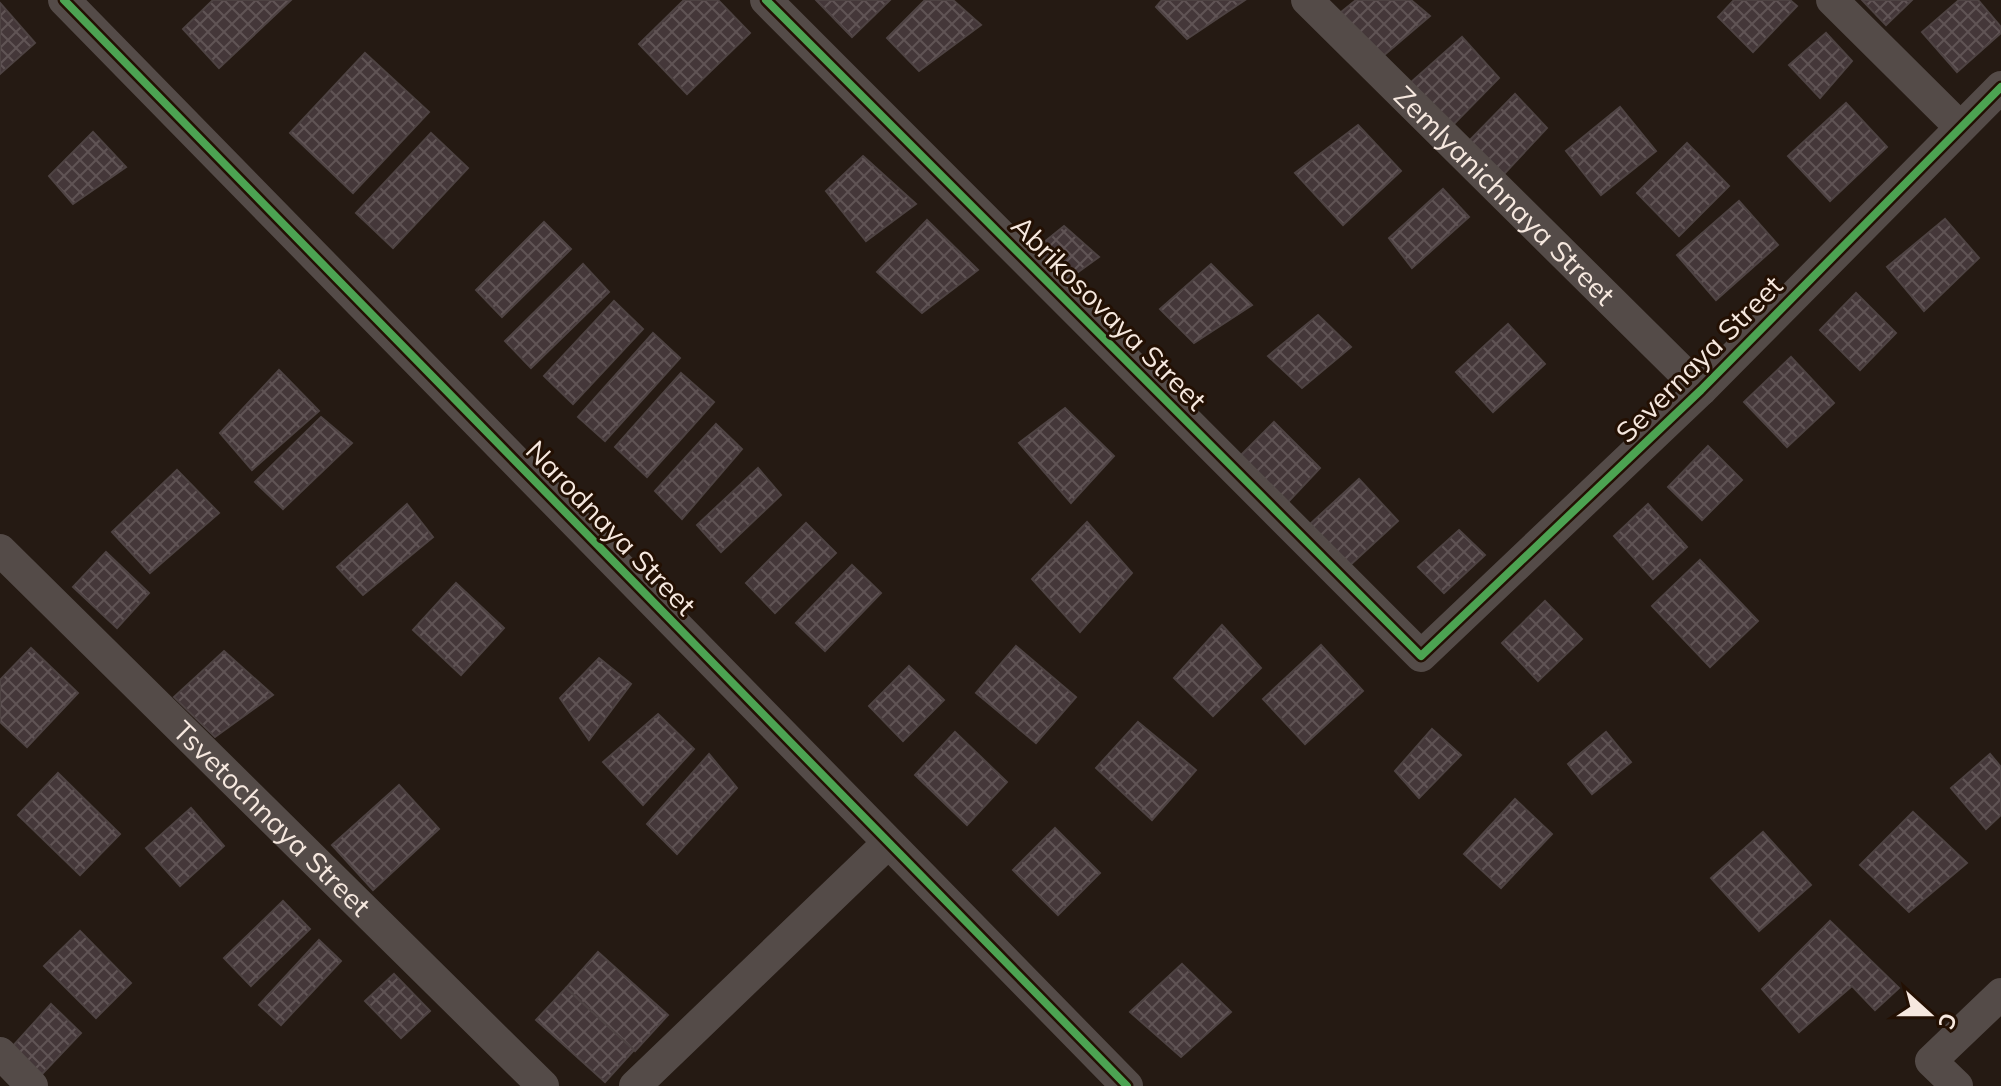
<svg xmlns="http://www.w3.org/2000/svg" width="2001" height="1086" font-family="Mulish,sans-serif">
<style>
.building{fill:url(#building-cross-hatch);stroke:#4e4343;stroke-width:2}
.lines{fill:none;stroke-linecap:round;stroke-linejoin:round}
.minor{stroke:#544b48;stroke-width:32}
.cycleway-casing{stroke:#231003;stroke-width:13}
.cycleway{stroke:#4ca352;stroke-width:8}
.labels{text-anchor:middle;stroke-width:6;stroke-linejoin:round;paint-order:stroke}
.street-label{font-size:28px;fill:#f6e8df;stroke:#231003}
</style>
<defs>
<pattern id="building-cross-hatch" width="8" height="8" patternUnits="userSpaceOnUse" patternTransform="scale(2)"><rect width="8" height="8" fill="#443739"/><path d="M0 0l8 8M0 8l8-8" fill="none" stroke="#605455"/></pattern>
</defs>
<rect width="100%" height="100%" fill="#251a13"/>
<g class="building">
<path d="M213,0H291L219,68L183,29Z"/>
<path d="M684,0H718L750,33L687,94L639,44Z"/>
<path d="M816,0H890L852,37Z"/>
<path d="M925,0H953L981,25L919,71L887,38Z"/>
<path d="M1162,0H1245L1187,39L1156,7Z"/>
<path d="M1356,0H1411L1430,16L1376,62L1340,13Z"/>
<path d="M1734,0H1790L1797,6L1753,52L1718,17Z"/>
<path d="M1862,0H1912L1886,25Z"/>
<path d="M1959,0H1978L2001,27V33L1957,72L1922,32Z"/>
<path d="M0,3L35,43L0,74Z"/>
<path d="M1826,33L1852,61L1820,98L1789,65Z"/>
<path d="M1462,37L1499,78L1449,129L1410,83Z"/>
<path d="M365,53L429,112L353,193L290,133Z"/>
<path d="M1515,94L1547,128L1504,174L1468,142Z"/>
<path d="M1846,103L1887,147L1830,201L1788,156Z"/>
<path d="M1620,107L1656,151L1601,195L1566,151Z"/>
<path d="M1358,125L1401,171L1343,225L1295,173Z"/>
<path d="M93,132L126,167L73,204L49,176Z"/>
<path d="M431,133L468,168L393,248L356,213Z"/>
<path d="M1687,143L1729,186L1679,236L1637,193Z"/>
<path d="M863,156L916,204L866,241L826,191Z"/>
<path d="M1443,189L1469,217L1412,268L1389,238Z"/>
<path d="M1739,201L1778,245L1716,300L1677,255Z"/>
<path d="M1945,219L1979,258L1924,311L1887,267Z"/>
<path d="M927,220L978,270L922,313L877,272Z"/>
<path d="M544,222L571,249L502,317L476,290Z"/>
<path d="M1064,226L1099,257L1063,283L1033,251Z"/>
<path d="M583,264L609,292L531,368L505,341Z"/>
<path d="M1211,264L1252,305L1194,343L1160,309Z"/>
<path d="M1856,293L1896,333L1860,370L1820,330Z"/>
<path d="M614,301L643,329L573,404L544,376Z"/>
<path d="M1318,315L1351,347L1302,388L1268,356Z"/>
<path d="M1508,324L1545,364L1493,412L1456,372Z"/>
<path d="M653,333L680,358L605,441L578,417Z"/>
<path d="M1791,357L1834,403L1787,447L1744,402Z"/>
<path d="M279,370L319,411L252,470L220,433Z"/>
<path d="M681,373L714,402L647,477L615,447Z"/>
<path d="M1065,408L1114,456L1071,503L1019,443Z"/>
<path d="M321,417L352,443L283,509L255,482Z"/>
<path d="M1274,422L1320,468L1288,502L1240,456Z"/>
<path d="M716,424L742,449L682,519L655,491Z"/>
<path d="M1708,446L1742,480L1702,520L1668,487Z"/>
<path d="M758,468L781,495L721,552L697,525Z"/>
<path d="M177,470L219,513L150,573L112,532Z"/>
<path d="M1359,479L1398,521L1348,567L1310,524Z"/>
<path d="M407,504L433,537L363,595L337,567Z"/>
<path d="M1648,504L1687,547L1653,579L1614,536Z"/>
<path d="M1087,522L1132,573L1080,632L1032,579Z"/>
<path d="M806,523L836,553L775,613L746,583Z"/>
<path d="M1459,530L1485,555L1444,593L1418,567Z"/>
<path d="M106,552L149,593L117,628L73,587Z"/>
<path d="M1700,560L1758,621L1710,667L1652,606Z"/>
<path d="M852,565L881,593L825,651L796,623Z"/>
<path d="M456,583L504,628L461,675L413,630Z"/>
<path d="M1545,601L1582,639L1538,681L1502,643Z"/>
<path d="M1222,625L1261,668L1213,716L1174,678Z"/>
<path d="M1321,645L1363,691L1305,744L1263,699Z"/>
<path d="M1016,646L1076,697L1036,743L976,693Z"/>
<path d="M31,648L78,693L27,747L0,722V680Z"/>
<path d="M224,651L273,695L215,737L174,697Z"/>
<path d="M599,658L631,684L589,740L560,698Z"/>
<path d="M909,666L944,700L903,741L869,706Z"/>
<path d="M658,714L694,749L643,805L603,762Z"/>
<path d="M1138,722L1196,770L1152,820L1096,768Z"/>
<path d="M1432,729L1461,755L1419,798L1395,771Z"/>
<path d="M955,732L1007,782L967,825L915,775Z"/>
<path d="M1606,732L1631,762L1592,794L1568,764Z"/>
<path d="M709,754L737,788L677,854L647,824Z"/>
<path d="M1990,754L2001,767V815L1986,829L1951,788Z"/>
<path d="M58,773L120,834L80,875L18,815Z"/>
<path d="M399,785L439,829L373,890L332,845Z"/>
<path d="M1515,799L1552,834L1501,888L1464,854Z"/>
<path d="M191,808L224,846L180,886L146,848Z"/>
<path d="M1913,812L1967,863L1909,912L1860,865Z"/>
<path d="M1055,828L1100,873L1058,915L1013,870Z"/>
<path d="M1763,832L1811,885L1759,931L1711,878Z"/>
<path d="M283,901L310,929L251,986L224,958Z"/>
<path d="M1830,921L1899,988L1875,1010L1852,986L1799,1032L1762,989Z"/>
<path d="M80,931L131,983L96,1018L44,966Z"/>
<path d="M319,940L341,961L281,1025L259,1005Z"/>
<path d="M598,952L668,1015L635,1051L566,988Z"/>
<path d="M1182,964L1231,1012L1181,1057L1130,1012Z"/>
<path d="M394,974L430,1011L401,1038L365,1001Z"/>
<path d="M566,988L634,1050L605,1082L536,1020Z"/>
<path d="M51,1004L81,1033L42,1074L12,1047Z"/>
</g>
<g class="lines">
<g class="minor">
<path d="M64,0L1127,1086"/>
<path d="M766,0L1421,656L1701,390L2001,87"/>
<path id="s1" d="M1307,0L1701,390"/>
<path d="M1832,0L1960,127"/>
<path id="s2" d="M0,550L543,1086"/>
<path d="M0,1053L32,1086"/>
<path d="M635,1086L888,843"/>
<path d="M1957,1086L1931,1061L2001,994"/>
</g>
<defs>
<g id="cycleway">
<path d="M64,0L1127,1086"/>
<path d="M766,0L1421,656L1701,390L2001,87"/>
</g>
</defs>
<use href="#cycleway" class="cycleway-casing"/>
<use href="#cycleway" class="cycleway"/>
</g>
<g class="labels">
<g class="street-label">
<text dy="10" stroke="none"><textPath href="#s1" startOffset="278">Zemlyanichnaya Street</textPath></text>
<text transform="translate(1109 313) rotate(45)" y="10">Abrikosovaya Street</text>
<text transform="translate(1699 359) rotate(-45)" y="10">Severnaya Street</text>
<text transform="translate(611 528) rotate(46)" y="10">Narodnaya Street</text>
<text dy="10" stroke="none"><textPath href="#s2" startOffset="382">Tsvetochnaya Street</textPath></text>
</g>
</g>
<g transform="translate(1929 1014) rotate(111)" stroke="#231003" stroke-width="6" paint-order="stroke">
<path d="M0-6L14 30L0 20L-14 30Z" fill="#f6e8df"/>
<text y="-12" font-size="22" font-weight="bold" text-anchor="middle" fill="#f6e8df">С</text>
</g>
</svg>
